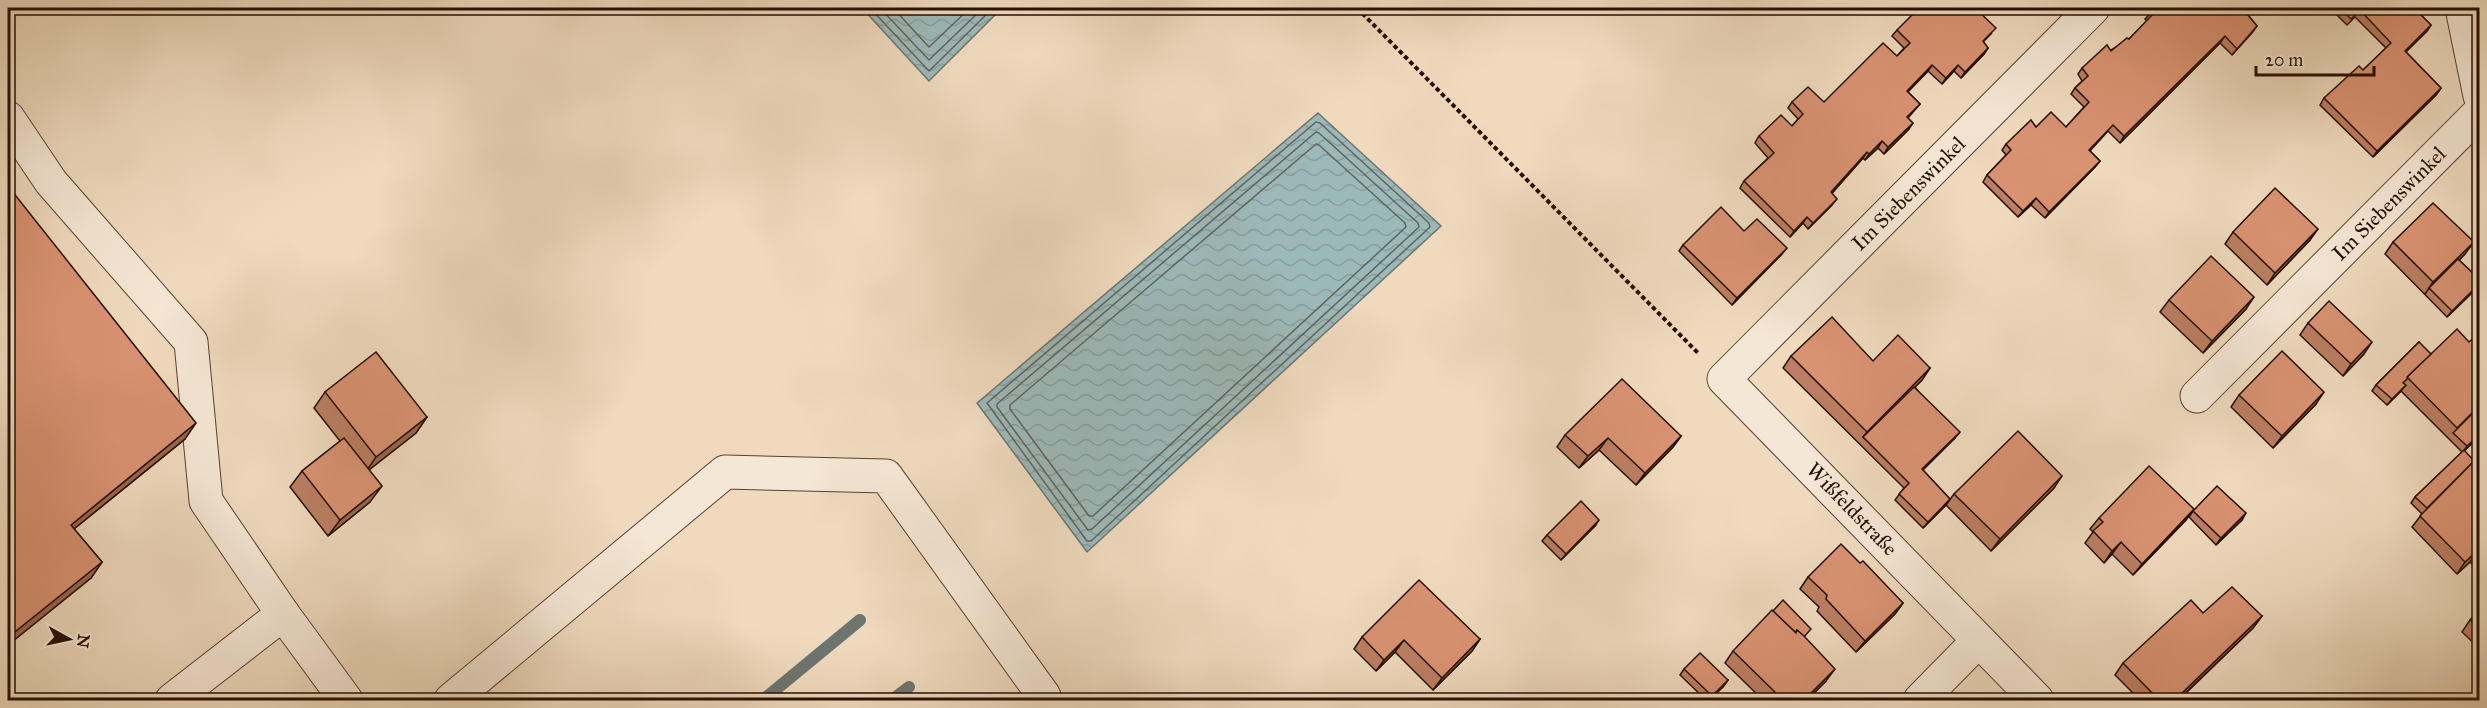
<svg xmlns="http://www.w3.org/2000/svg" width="2487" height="708" font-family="'IM FELL Great Primer',serif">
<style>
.water{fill:url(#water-waves);stroke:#6d7570;stroke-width:1.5}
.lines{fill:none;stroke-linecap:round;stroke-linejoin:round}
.shore{stroke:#61645e;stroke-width:1.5}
.stream{stroke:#6d7570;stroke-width:12}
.minor-casing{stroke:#584232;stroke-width:35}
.path{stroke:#260f03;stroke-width:4;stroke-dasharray:4.5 3;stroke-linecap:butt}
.minor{stroke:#f5e7d5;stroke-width:33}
.wall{fill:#bb7e62;stroke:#260f03;stroke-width:1.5}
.shaded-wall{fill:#986650;stroke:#260f03;stroke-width:1.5}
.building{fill:#d99272;stroke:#260f03;stroke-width:1.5}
.labels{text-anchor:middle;stroke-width:4.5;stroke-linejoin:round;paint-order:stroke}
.street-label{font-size:21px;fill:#260f03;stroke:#f5e7d5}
</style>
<defs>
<pattern id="water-waves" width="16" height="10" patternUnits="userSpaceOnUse" patternTransform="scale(1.5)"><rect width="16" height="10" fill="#9cb9b9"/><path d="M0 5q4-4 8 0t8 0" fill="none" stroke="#869e9d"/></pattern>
</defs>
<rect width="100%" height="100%" fill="#efdabe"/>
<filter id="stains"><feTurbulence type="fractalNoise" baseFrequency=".00333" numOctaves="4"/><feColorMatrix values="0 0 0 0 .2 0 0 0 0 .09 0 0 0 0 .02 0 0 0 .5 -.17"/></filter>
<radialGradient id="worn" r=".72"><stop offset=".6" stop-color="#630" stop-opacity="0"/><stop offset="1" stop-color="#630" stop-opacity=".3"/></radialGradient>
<g class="water">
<path d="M862,8H1002L929,81Z"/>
<path d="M1318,113L1441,226L1087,552L977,403Z"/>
</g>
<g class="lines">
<g class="shore">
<path d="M870,8L929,71L993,8"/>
<path d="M880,8L929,60L983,8"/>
<path d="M893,8L929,47L970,8"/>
<path d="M1316,122L1320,123L1429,223L1430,227L1091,541H1087L987,403Z"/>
<path d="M1316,132L1319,133L1418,223L1419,227L1092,529L1088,530L997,407V404Z"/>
<path d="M1316,144L1319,145L1405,223L1406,227L1093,516H1089L1010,409V405Z"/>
</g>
<g class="stream">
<path d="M763,700L860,620"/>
<path d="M892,700L909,687"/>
</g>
<defs>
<g id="minor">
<path d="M2462,8L2480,96"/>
<path d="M8,118L51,182L191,342L206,501L283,614"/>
<path id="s1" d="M2197,396L2480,112"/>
<path d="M172,700L283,614L346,700"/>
<path d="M451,700L725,472L886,476L1044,696L1039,700"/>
<path d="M1920,700L1978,641"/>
<path id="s2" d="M2037,700L1724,379L2093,8"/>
</g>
</defs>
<use href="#minor" class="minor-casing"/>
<path class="path" d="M1357,8L1698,353"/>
<use href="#minor" class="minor"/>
</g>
<g class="wall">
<path d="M2155,8H2255L2248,15L2257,26L2232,55L2220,43L2120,143L2108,131L2090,151L2100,161L2095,167L2045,218L2031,205L2018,217L1983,182L1987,175L2006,155L2002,150L2006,144L2036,127H2066L2084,107L2071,94L2075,88L2082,81L2078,74L2082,68L2129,39L2147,21L2145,19Z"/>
<path d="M2330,8H2414L2431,25L2427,31L2406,52L2441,88L2436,95L2373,157L2320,105L2324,98L2363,70L2386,48L2355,17L2347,25Z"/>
<path d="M1897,30L1991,34L1983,42L1988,48L1984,54L1961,78L1954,71L1942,84L1928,71L1908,92L1920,104L1908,118L1909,129L1884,154L1878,148L1865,160L1863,158L1832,193V205L1808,229L1803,223L1790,237L1740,188L1744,181L1768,158L1755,143L1759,136L1792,126L1798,119L1788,108L1792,102H1824L1897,56L1904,48L1892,36Z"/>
<path d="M8,186L185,439L74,529L102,562L91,578L8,645Z"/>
<path d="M1744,231L1782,254L1732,305L1679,251L1683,245Z"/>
<path d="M2233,232L2310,240L2267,285L2225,244Z"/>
<path d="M2393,242L2465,254L2459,260L2480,280V283L2477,288L2447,317L2385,254Z"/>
<path d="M2169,300L2246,309L2203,353L2160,312Z"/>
<path d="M2308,323L2364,354L2343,376L2300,335Z"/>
<path d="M2419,342L2480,435L2464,451L2474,461L2480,455V572L2470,562L2457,574L2412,527L2422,514L2411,503L2415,497L2462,452L2401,391L2387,405L2372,391L2376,385Z"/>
<path d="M1791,356L1930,368L1922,380L1915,387L1955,438L1923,470L1950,499L1946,505L1923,528L1895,500L1904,488L1783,368Z"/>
<path d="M325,392L427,417L416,433L369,470L370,502L328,536L290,487L302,471L340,441L314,408Z"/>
<path d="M2239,395L2316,404L2273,448L2231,407Z"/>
<path d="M1565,435L1681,436L1673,447L1636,485L1599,450L1579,468L1557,447Z"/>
<path d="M2054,488L1991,551L1946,505L1954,494Z"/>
<path d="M2193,511L2242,520L2216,545L2189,517Z"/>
<path d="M2099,518L2186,520L2133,575L2112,554L2104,563L2085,543L2093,532L2090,529Z"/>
<path d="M1595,526L1561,560L1542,541L1547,535Z"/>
<path d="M1860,563L1903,603L1895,614L1856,652L1817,611L1819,607L1800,589L1808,577Z"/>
<path d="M2480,610V649L2462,632L2470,620Z"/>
<path d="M2203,613L2262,616L2253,628L2183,696L2187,700H2140L2115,675L2123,663Z"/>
<path d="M1362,637L1480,639L1472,651L1433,690L1395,652L1376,671L1354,649Z"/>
<path d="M1805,637L1826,681L1807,700H1763L1725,663L1733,651Z"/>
<path d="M1684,669L1728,680L1723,687L1709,700H1706L1680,675Z"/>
</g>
<g class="shaded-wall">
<path d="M2431,25L2427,31L2400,57L2405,51Z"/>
<path d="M2257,26L2252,33L2232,55L2237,49Z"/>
<path d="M2225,36L2220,43L2120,143L2124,136Z"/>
<path d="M1988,48L1984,54L1961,78L1965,72Z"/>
<path d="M1932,65L1928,71L1902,97L1907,91Z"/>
<path d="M1958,65L1954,71L1942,84L1946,78Z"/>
<path d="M2441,88L2436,95L2373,157L2377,151Z"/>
<path d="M1913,123L1909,129L1884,154L1888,147Z"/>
<path d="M1882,141L1878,148L1865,160L1869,154Z"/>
<path d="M1867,152L1863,158L1827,199L1831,192Z"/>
<path d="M2100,161L2095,167L2045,218L2049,212Z"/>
<path d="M2036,198L2031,205L2018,217L2023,211Z"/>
<path d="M1837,199L1832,205L1808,229L1813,223Z"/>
<path d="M1807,217L1803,223L1790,237L1794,231Z"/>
<path d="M2318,229L2310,240L2267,285L2275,273Z"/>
<path d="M2474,242L2465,254L2430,289L2429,288L2425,294L2433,282Z"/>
<path d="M1787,248L1782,254L1732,305L1737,298Z"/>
<path d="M2480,283L2477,288L2447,317L2452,311Z"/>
<path d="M2254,297L2246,309L2203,353L2212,341Z"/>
<path d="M2372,342L2364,354L2343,376L2351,364Z"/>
<path d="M1930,368L1922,380L1864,438L1863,437L1867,432Z"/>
<path d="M2406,385L2401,391L2387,405L2392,399Z"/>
<path d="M2324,392L2316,404L2273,448L2282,436Z"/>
<path d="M427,417L416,433L365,473L376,457Z"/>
<path d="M196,423L185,439L59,541L71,525Z"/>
<path d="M1960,432L1955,438L1917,475L1922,469Z"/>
<path d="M2480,434V436L2462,453L2467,446Z"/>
<path d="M1681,436L1673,447L1636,485L1645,473Z"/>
<path d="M1608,438L1599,450L1579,468L1588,456Z"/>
<path d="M2062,476L2054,488L1991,551L2000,539Z"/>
<path d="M382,486L370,502L328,536L340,520Z"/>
<path d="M1950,499L1946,505L1923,528L1928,522Z"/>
<path d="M2194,509L2186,520L2133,575L2142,564Z"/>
<path d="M2246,513L2242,520L2216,545L2221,538Z"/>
<path d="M1599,520L1595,526L1561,560L1566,554Z"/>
<path d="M2121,542L2112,554L2104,563L2112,551Z"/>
<path d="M2478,550L2470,562L2457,574L2465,562Z"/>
<path d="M102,562L91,578L8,645V640L11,635Z"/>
<path d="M1903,603L1895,614L1856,652L1865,641Z"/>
<path d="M2262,616L2253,628L2178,700L2181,694Z"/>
<path d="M1480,639L1472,651L1433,690L1442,678Z"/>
<path d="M1404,640L1395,652L1376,671L1384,660Z"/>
<path d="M1835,669L1826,681L1807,700H1804Z"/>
<path d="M1728,680L1723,687L1708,700Z"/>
</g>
<g class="building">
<path d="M1919,8H1975L1996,28L1983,41L1988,48L1965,72L1958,65L1946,78L1932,65L1907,91L1920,104L1907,117L1913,123L1888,147L1882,141L1869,154L1867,152L1831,192L1837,199L1813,223L1807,217L1794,231L1744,181L1774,153L1759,136L1781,115L1792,126L1803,114L1792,102L1808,87L1824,102L1883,43L1897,56L1910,43L1897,30Z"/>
<path d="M2155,8H2253L2247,14L2257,26L2237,49L2225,36L2124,136L2113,125L2089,150L2100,161L2049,212L2036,198L2023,211L1987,175L2011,150L2006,144L2031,120L2036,127L2051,112L2066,127L2089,102L2075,88L2088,76L2082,68L2107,45L2111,51L2127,38L2129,39L2152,15L2150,13Z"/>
<path d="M2340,8H2414L2431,25L2405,51L2441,88L2377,151L2324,98L2359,66L2363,70L2391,43L2360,10L2351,19Z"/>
<path d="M8,186L196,423L71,525L102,562L11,635L8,631Z"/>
<path d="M2275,188L2318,229L2275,273L2233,232Z"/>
<path d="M2433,203L2474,242L2433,282L2393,242Z"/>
<path d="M1721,207L1744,231L1757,219L1787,248L1737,298L1683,245Z"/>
<path d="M2211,256L2254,297L2212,341L2169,300Z"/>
<path d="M2458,259L2480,280V283L2452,311L2429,288Z"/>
<path d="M2329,301L2372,342L2351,364L2308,323Z"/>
<path d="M1832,317L1873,361L1898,335L1930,368L1867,432L1791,356Z"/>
<path d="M2457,329L2469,342L2476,336L2480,340V405L2457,428L2407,377Z"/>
<path d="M2419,342L2431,354L2407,377L2408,378L2403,383L2406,385L2392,399L2376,385Z"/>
<path d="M2282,351L2324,392L2282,436L2239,395Z"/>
<path d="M376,352L427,417L376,457L325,392Z"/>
<path d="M1622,379L1681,436L1645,473L1608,438L1588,456L1565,435Z"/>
<path d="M1914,387L1960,432L1922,469L1950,499L1928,522L1899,494L1909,483L1863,437Z"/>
<path d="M2480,406V434L2467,446L2453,433Z"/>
<path d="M2018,431L2062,476L2000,539L1954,494Z"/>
<path d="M344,438L382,486L340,520L302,471Z"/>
<path d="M2464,450L2474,461L2427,508L2415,497Z"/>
<path d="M2480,455V552L2478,550L2465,562L2420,516Z"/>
<path d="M2149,466L2194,509L2142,564L2121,542L2112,551L2093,531L2103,522L2099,518Z"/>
<path d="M2217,486L2246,513L2221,538L2193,511Z"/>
<path d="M1581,501L1599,520L1566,554L1547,535Z"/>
<path d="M1841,544L1860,563L1863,561L1903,603L1865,641L1826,599L1827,595L1808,577Z"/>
<path d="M1419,580L1480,639L1442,678L1404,640L1384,660L1362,637Z"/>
<path d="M2232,587L2262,616L2181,694L2187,700H2148L2154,695L2123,663L2191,600L2203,613Z"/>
<path d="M1783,600L1811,629L1804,637L1797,630L1795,632L1773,611Z"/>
<path d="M1772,610L1796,633L1797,630L1804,636L1835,669L1804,700H1783L1733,651Z"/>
<path d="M2480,610V629L2470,620Z"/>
<path d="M1700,653L1728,680L1712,696L1684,669Z"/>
</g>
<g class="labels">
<g class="street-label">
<text dy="7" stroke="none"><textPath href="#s2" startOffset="710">Im Siebenswinkel</textPath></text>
<text dy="7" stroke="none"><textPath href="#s1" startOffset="272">Im Siebenswinkel</textPath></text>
<text transform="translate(1852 509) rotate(46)" y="7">Wißfeldstraße</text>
</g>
</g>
<rect width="2487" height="708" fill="none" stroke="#efdabe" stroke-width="30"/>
<rect x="9" y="9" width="2469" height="690" fill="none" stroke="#260f03" stroke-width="3"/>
<rect x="15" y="15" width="2457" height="678" fill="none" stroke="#260f03" stroke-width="1.5"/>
<g transform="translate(69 639) rotate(98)" stroke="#f5e7d5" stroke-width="4.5" paint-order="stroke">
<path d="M0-4.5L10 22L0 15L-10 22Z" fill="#260f03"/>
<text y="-9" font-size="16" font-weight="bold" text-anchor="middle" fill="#260f03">N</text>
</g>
<path d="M2256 66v9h118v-9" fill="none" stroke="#260f03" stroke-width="3"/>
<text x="2265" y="66" font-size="18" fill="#260f03" stroke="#f5e7d5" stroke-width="4.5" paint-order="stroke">20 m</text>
<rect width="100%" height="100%" filter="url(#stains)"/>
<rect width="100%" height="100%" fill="url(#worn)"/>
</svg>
